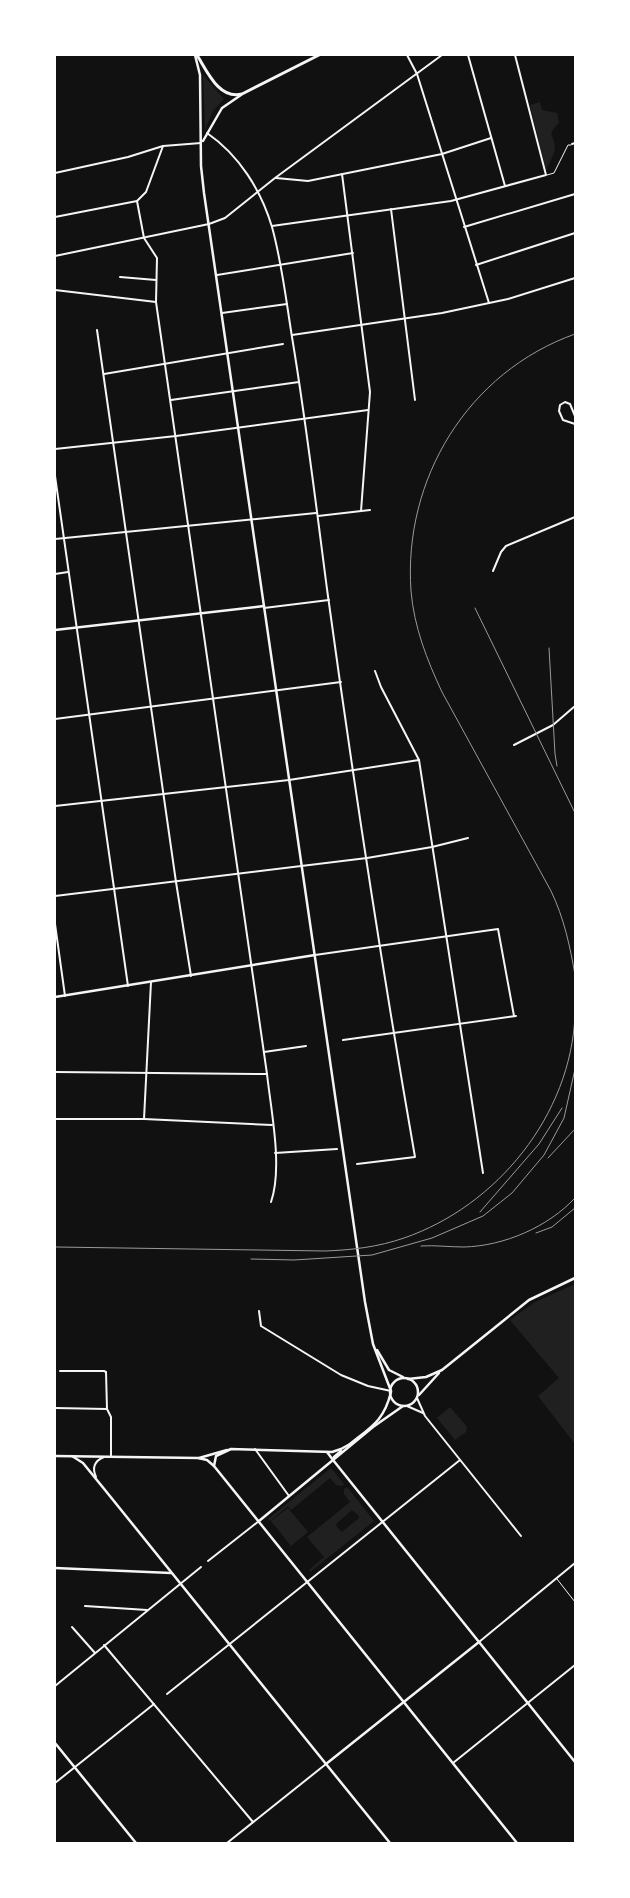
<svg xmlns="http://www.w3.org/2000/svg" width="630" height="1898" font-family="'Golos Text',sans-serif">
<style>
.green{fill:#202020;fill-rule:evenodd}
.lines{fill:none;stroke-linecap:round;stroke-linejoin:round}
.service{stroke:#f5f5f5;stroke-width:1}
.pedestrian{stroke:#f5f5f5;stroke-width:1}
.minor{stroke:#f5f5f5;stroke-width:2}
.tertiary{stroke:#f5f5f5;stroke-width:2.5}
.secondary{stroke:#f5f5f5;stroke-width:2.5}
.trunk{stroke:#f5f5f5;stroke-width:3}
.rail{stroke:#9a9a9a;stroke-width:1}
</style>
<rect width="100%" height="100%" fill="#111"/>
<g class="green">
<path d="M203,75L224,99L213,111L205,130Z"/>
<path d="M540,102L542,110L557,113L559,123C545,136 555,134 555,148C554,155 549,164 546,170L530,105Z"/>
<path d="M575,1284V1444L538,1396L559,1378L510,1320L535,1302Z"/>
<path d="M450,1407L467,1427L466,1432L455,1440L437,1418Z"/>
<path d="M331,1468L344,1484L342,1486L336,1485L330,1478L291,1510L288,1506L270,1521L268,1519Z"/>
<path d="M347,1487L374,1521L310,1572L309,1570L324,1557L307,1537L350,1502L344,1494V1489ZM352,1510L359,1516V1518L342,1532L336,1526L337,1523Z"/>
<path d="M288,1508L308,1532L291,1546L271,1521Z"/>
</g>
<g class="lines">
<path class="service" d="M547,175L554,173L568,145H571"/>
<path class="pedestrian" d="M557,1579L575,1602"/>
<g class="minor">
<path d="M407,55L417,74L489,303"/>
<path d="M468,55L505,186"/>
<path d="M207,133C239,155 261,190 272,227C282,263 286,300 292,337C306,421 316,505 327,589C353,779 382,968 415,1157L357,1164"/>
<path d="M572,144L575,143"/>
<path d="M55,173L128,157L163,146L201,143"/>
<path d="M342,174L370,392L361,511"/>
<path d="M276,178L308,181L442,154L491,138"/>
<path d="M137,201L144,238L157,258L156,302L267,1074C271,1111 283,1167 271,1202"/>
<path d="M391,209L415,400"/>
<path d="M55,217L137,201L146,192L163,146"/>
<path d="M272,226L451,201L546,175L515,55"/>
<path d="M464,227L575,194"/>
<path d="M55,256L209,224L225,218L275,178L442,55"/>
<path d="M476,265L575,233"/>
<path d="M217,275L353,253"/>
<path d="M120,277L156,280"/>
<path d="M55,290L156,302"/>
<path d="M222,313L287,304"/>
<path d="M97,330L176,882L191,976"/>
<path d="M292,335L442,313L508,299L575,278"/>
<path d="M104,374L283,344"/>
<path d="M171,400L299,382"/>
<path d="M575,416L570,404L565,402L560,405L559,411L563,420L575,424"/>
<path d="M55,449L176,436L368,410"/>
<path d="M55,476L128,986"/>
<path d="M575,487V494"/>
<path d="M318,516L370,510"/>
<path d="M55,539L316,513"/>
<path d="M493,571L501,552L506,546L575,517"/>
<path d="M55,574L68,572"/>
<path d="M264,608L329,600"/>
<path d="M375,671L381,687L419,760L483,1173"/>
<path d="M55,719L341,682"/>
<path d="M514,745L553,725L575,706"/>
<path d="M55,806L289,780L419,760"/>
<path d="M55,896L367,858L432,847L468,838"/>
<path d="M55,924L65,996"/>
<path d="M315,955L498,929L514,1016"/>
<path d="M343,1040L516,1016"/>
<path d="M264,1052L306,1046"/>
<path d="M55,1072L267,1074"/>
<path d="M55,1119H144L272,1125"/>
<path d="M144,1119L151,982"/>
<path d="M275,1153L337,1149"/>
<path d="M259,1311L261,1326L341,1375L368,1386L391,1391"/>
<path d="M60,1371H104L106,1372L107,1409L111,1417V1457"/>
<path d="M417,1398L425,1416L521,1536"/>
<path d="M407,1406L423,1413"/>
<path d="M55,1408L107,1409"/>
<path d="M255,1449L289,1496"/>
<path d="M96,1477C92,1468 94,1461 104,1457"/>
<path d="M208,1561L259,1521"/>
<path d="M85,1606L147,1610"/>
<path d="M72,1627L95,1653"/>
<path d="M479,1642L575,1563"/>
<path d="M104,1645L253,1822"/>
<path d="M55,1686L201,1567"/>
<path d="M167,1694L460,1460"/>
<path d="M453,1763L575,1665"/>
<path d="M55,1783L154,1704"/>
<path d="M227,1843L326,1764"/>
</g>
<g class="tertiary">
<path d="M55,630L264,606"/>
<path d="M55,997L315,955"/>
<path d="M55,1456L198,1458L207,1460L214,1466"/>
<path d="M72,1456L83,1463L105,1490L326,1764"/>
<path d="M199,1458L227,1450"/>
<path d="M259,1521L333,1460L327,1452"/>
<path d="M55,1568L171,1573"/>
<path d="M479,1642L575,1762"/>
<path d="M55,1743L136,1843"/>
</g>
<g class="secondary">
<path d="M195,55L200,75L201,166L204,193L365,1302L373,1344L391,1391"/>
<path d="M203,141L222,108L241,95"/>
<path d="M377,1350L389,1370L403,1377"/>
<circle cx="404" cy="1392" r="14"/>
<path d="M408,1379L426,1377L442,1370L529,1300L575,1278"/>
<path d="M419,1395L439,1373"/>
<path d="M350,1444L341,1449L332,1452L231,1449L216,1456L214,1466L517,1843"/>
<path d="M350,1444C371,1427 384,1421 391,1392"/>
<path d="M333,1460L479,1642L326,1764L390,1843"/>
<path d="M333,1460L334,1457L341,1451"/>
<path d="M333,1460L373,1427L403,1406"/>
</g>
<path class="trunk" d="M197,55C207,71 219,100 242,94L319,55"/>
<g class="rail">
<path d="M575,334C468,372 403,479 411,591C414,627 427,660 442,692L551,891C564,918 570,946 575,975"/>
<path d="M475,608L575,813"/>
<path d="M549,648L555,754L557,766"/>
<path d="M548,1158L575,1129"/>
<path d="M480,1212L539,1144L562,1108"/>
<path d="M536,1233L552,1227L575,1208"/>
<path d="M421,1246C435,1245 449,1247 464,1247C504,1246 548,1227 575,1198"/>
<path d="M55,1247L325,1251C352,1250 378,1247 404,1238C497,1206 571,1115 575,1015"/>
<path d="M251,1259L294,1260L372,1255L432,1238L483,1216L512,1193L544,1155L564,1118L575,1069"/>
</g>
</g>
<rect width="630" height="1898" fill="none" stroke="#ffffff" stroke-width="112"/>
</svg>
